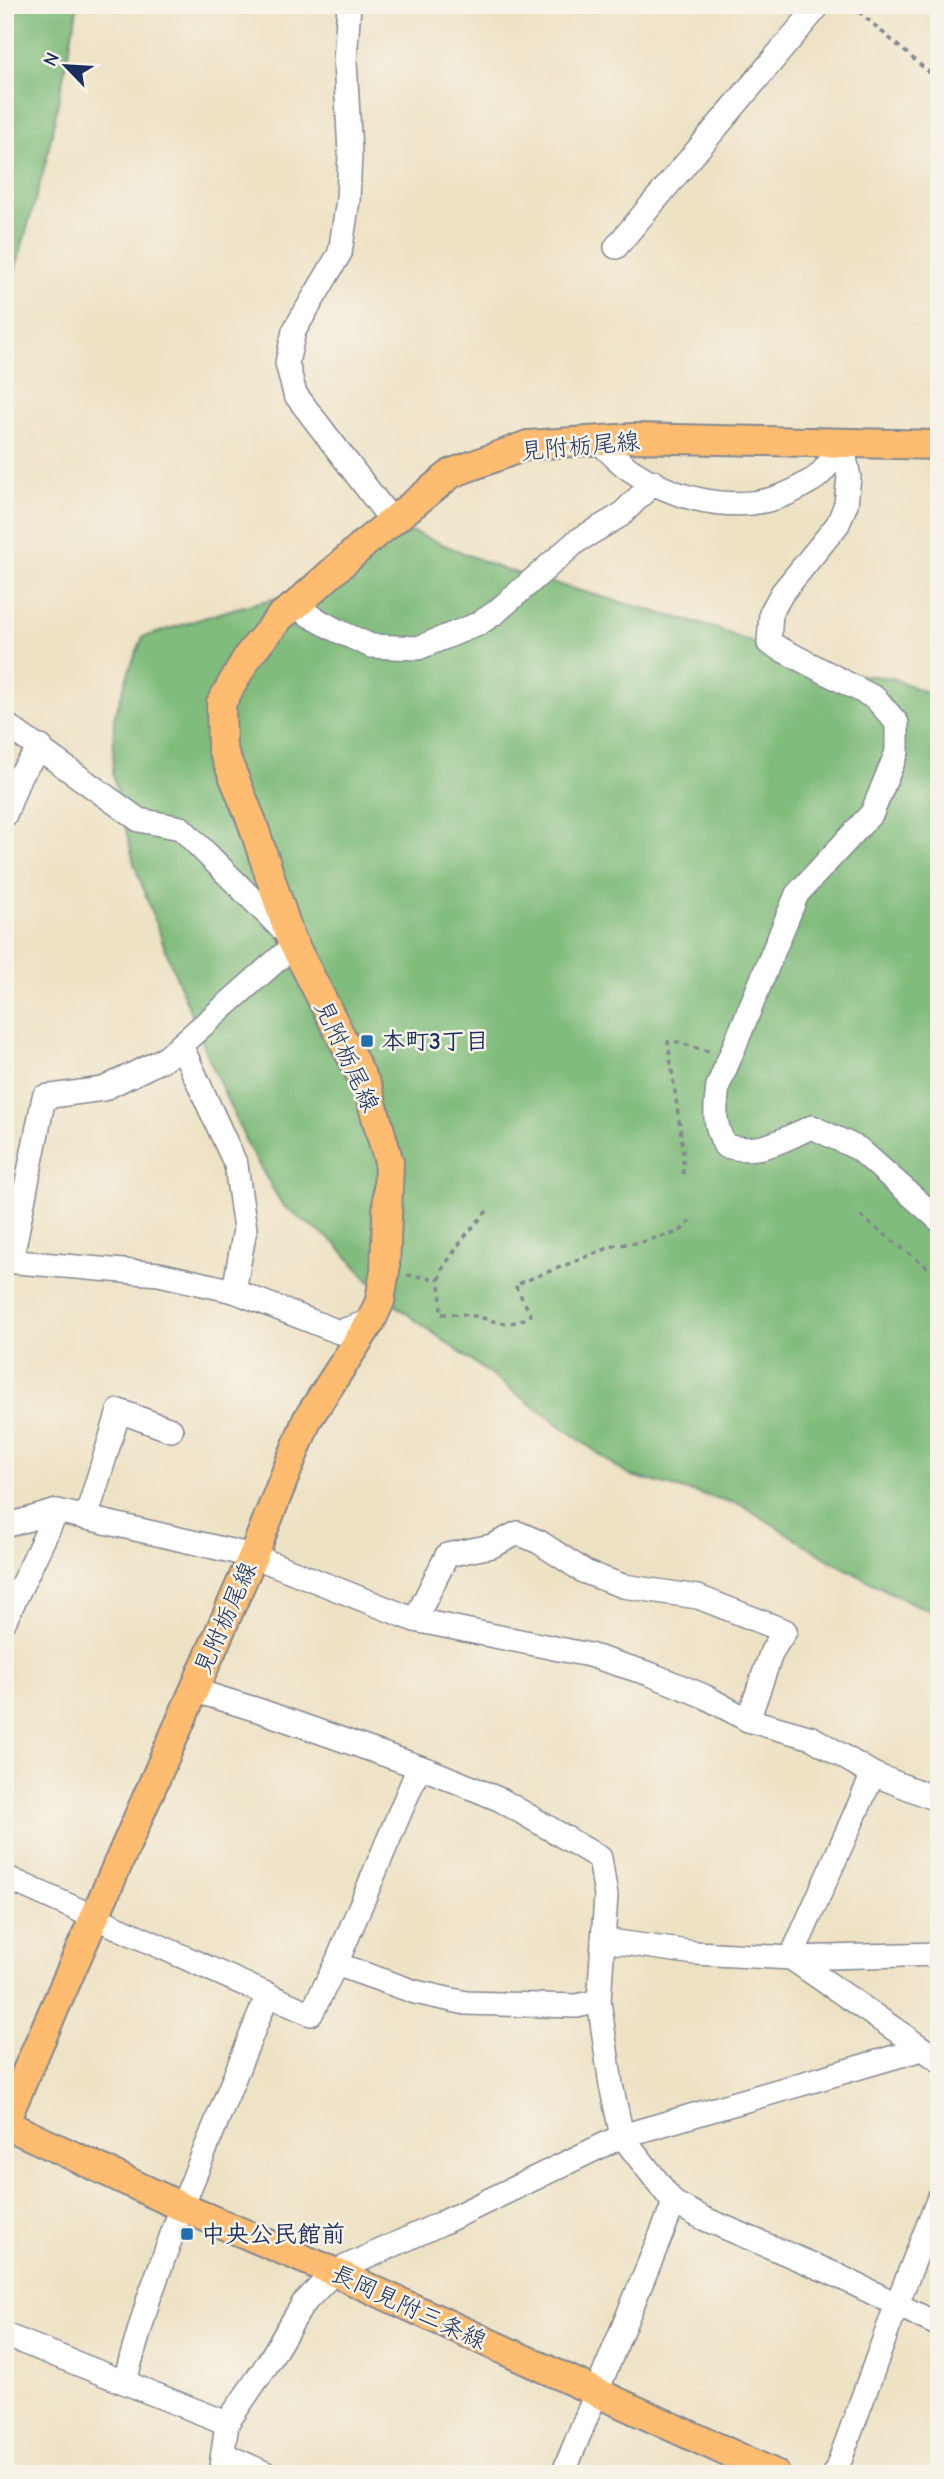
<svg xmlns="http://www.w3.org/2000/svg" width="944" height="2479" font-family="'Comic Neue','Klee One',sans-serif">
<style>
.forest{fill:#80bc7b;stroke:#4e766c;stroke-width:2}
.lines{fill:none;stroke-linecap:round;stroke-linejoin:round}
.minor-casing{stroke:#848891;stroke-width:26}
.major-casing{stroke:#848891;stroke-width:32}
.path{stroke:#848891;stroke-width:3.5;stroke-dasharray:5 5;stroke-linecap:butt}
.minor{stroke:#fff;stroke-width:23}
.major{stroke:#fdbc6f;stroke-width:28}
.poi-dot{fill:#1f6fb2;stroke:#f7f3e8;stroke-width:2.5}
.labels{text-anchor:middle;stroke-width:5;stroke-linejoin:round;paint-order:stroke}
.street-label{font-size:24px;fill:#1b2f5e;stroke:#f7f3e8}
.poi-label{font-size:24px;font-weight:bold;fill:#1b2f5e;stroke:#f7f3e8;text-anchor:start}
</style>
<rect width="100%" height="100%" fill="#f7f3e8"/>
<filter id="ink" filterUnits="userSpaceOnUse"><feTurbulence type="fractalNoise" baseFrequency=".0143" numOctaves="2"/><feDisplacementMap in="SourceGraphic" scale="14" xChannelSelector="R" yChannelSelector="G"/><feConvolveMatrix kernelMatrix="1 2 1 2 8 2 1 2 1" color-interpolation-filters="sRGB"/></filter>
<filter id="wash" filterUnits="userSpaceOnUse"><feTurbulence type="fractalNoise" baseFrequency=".00686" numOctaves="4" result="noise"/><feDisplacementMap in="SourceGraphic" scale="28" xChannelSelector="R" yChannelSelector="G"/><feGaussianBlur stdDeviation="1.57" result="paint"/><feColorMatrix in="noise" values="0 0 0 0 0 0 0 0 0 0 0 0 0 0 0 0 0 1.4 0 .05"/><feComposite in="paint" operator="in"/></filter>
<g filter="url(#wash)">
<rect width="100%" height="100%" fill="#eee2c4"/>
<g class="forest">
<path d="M5,5H78L46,162L5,306Z"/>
<path d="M413,532L502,569L714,628L829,672L892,678L939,698V1615L899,1597L831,1561L742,1505L628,1475L384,1297L334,1242L283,1206L249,1148L210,1061L166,951L134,863L113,774L114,718L131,665L143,637L236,608L285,596L362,550Z"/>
</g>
</g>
<g filter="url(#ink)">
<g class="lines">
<defs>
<g id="minor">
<path d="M349,5L345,61L350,153L348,200L340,253L294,331L287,363L295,394L392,521"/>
<path d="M616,247L819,5"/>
<path d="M597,440C608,450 618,461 629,469C681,504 753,519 807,483C811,481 817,478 820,474C829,466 835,453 842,443"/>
<path d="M842,443L849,477L846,504L838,524L782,593L771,613L769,643L875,698L897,723V752L872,813L797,894L718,1086C715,1112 713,1122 725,1146C761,1155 779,1141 812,1127L859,1149L939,1220"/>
<path d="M296,605L305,613L336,630L371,646L418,648L478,624L495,613L577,541L621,515L654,482"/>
<path d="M5,724L139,820L181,828L290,937"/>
<path d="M5,815L20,775L41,747"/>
<path d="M181,1045L236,1165L245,1229L234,1291"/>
<path d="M5,1261L159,1274L234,1291L339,1332L371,1321"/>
<path d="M11,1262L44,1097L103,1089L166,1058L294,945"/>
<path d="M86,1518L119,1411L171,1430"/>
<path d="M5,1526L57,1511L253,1556L415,1620L589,1655L650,1674L704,1696L748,1720L812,1738L873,1774L939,1800"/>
<path d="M5,1620L57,1511"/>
<path d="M415,1620L447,1555L492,1546L518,1533L539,1542L585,1572L623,1586L698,1597L785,1631L772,1651L748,1720"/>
<path d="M193,1690L261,1711L431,1771L501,1800L600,1858L606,1896L599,2001L611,2085L622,2136L674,2203L705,2219L832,2273L939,2325"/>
<path d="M873,1774L791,1958L939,1954"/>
<path d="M5,1877L311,2014L336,1964L419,1767"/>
<path d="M603,1940L695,1953L791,1958L939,2060"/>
<path d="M336,1964L415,1992L466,2003L577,2006L599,2001"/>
<path d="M5,2335L227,2423"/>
<path d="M125,2380L149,2298L182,2207L268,1994"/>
<path d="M223,2454L267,2474"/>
<path d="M220,2474L227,2423L268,2363L303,2304L334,2272L442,2223L622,2136L922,2049"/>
<path d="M563,2474L674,2203"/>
<path d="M835,2474L897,2304L939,2198"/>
</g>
<g id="major">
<path d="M5,2121L253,1556L307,1420L371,1321L380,1301L385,1270L389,1162L368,1089L290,937L252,822L222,748L221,703L248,656L281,616L296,605L365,543L452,473L528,445L633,438L939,445"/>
<path d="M5,2124L182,2207L334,2272L775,2474"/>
</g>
</defs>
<use href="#minor" class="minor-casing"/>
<use href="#major" class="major-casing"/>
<g class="path">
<path d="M851,5L939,81"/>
<path d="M683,1174V1149L668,1042H678L710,1052"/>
<path d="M487,1211L465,1236L440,1272L441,1314C451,1314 461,1314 470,1315C495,1320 508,1330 531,1315L515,1285L616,1245L637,1243L679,1232L692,1220"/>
<path d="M860,1216L939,1276"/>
<path d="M407,1275L440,1279"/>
</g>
<use href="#minor" class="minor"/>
<use href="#major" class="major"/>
</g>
</g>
<g class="poi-dot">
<rect x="360" y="1034" width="14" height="14" rx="3.5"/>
<rect x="180" y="2227" width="14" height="14" rx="3.5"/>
</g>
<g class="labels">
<g class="street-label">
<text transform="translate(580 446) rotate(-5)" y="8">見附栃尾線</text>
<text transform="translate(347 1056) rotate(65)" y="8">見附栃尾線</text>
<text transform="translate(225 1618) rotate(-66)" y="8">見附栃尾線</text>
<text transform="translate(409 2307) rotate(25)" y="8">長岡見附三条線</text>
</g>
<g class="poi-label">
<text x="381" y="1049">本町3丁目</text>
<text x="201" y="2242">中央公民館前</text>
</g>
</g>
<rect width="944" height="2479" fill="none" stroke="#f7f3e8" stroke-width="28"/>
<g transform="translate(66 66) rotate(295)" stroke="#f7f3e8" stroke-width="5" paint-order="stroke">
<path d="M0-5L12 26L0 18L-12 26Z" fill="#1b2f5e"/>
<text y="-10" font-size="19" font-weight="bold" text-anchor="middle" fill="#1b2f5e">N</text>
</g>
</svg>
